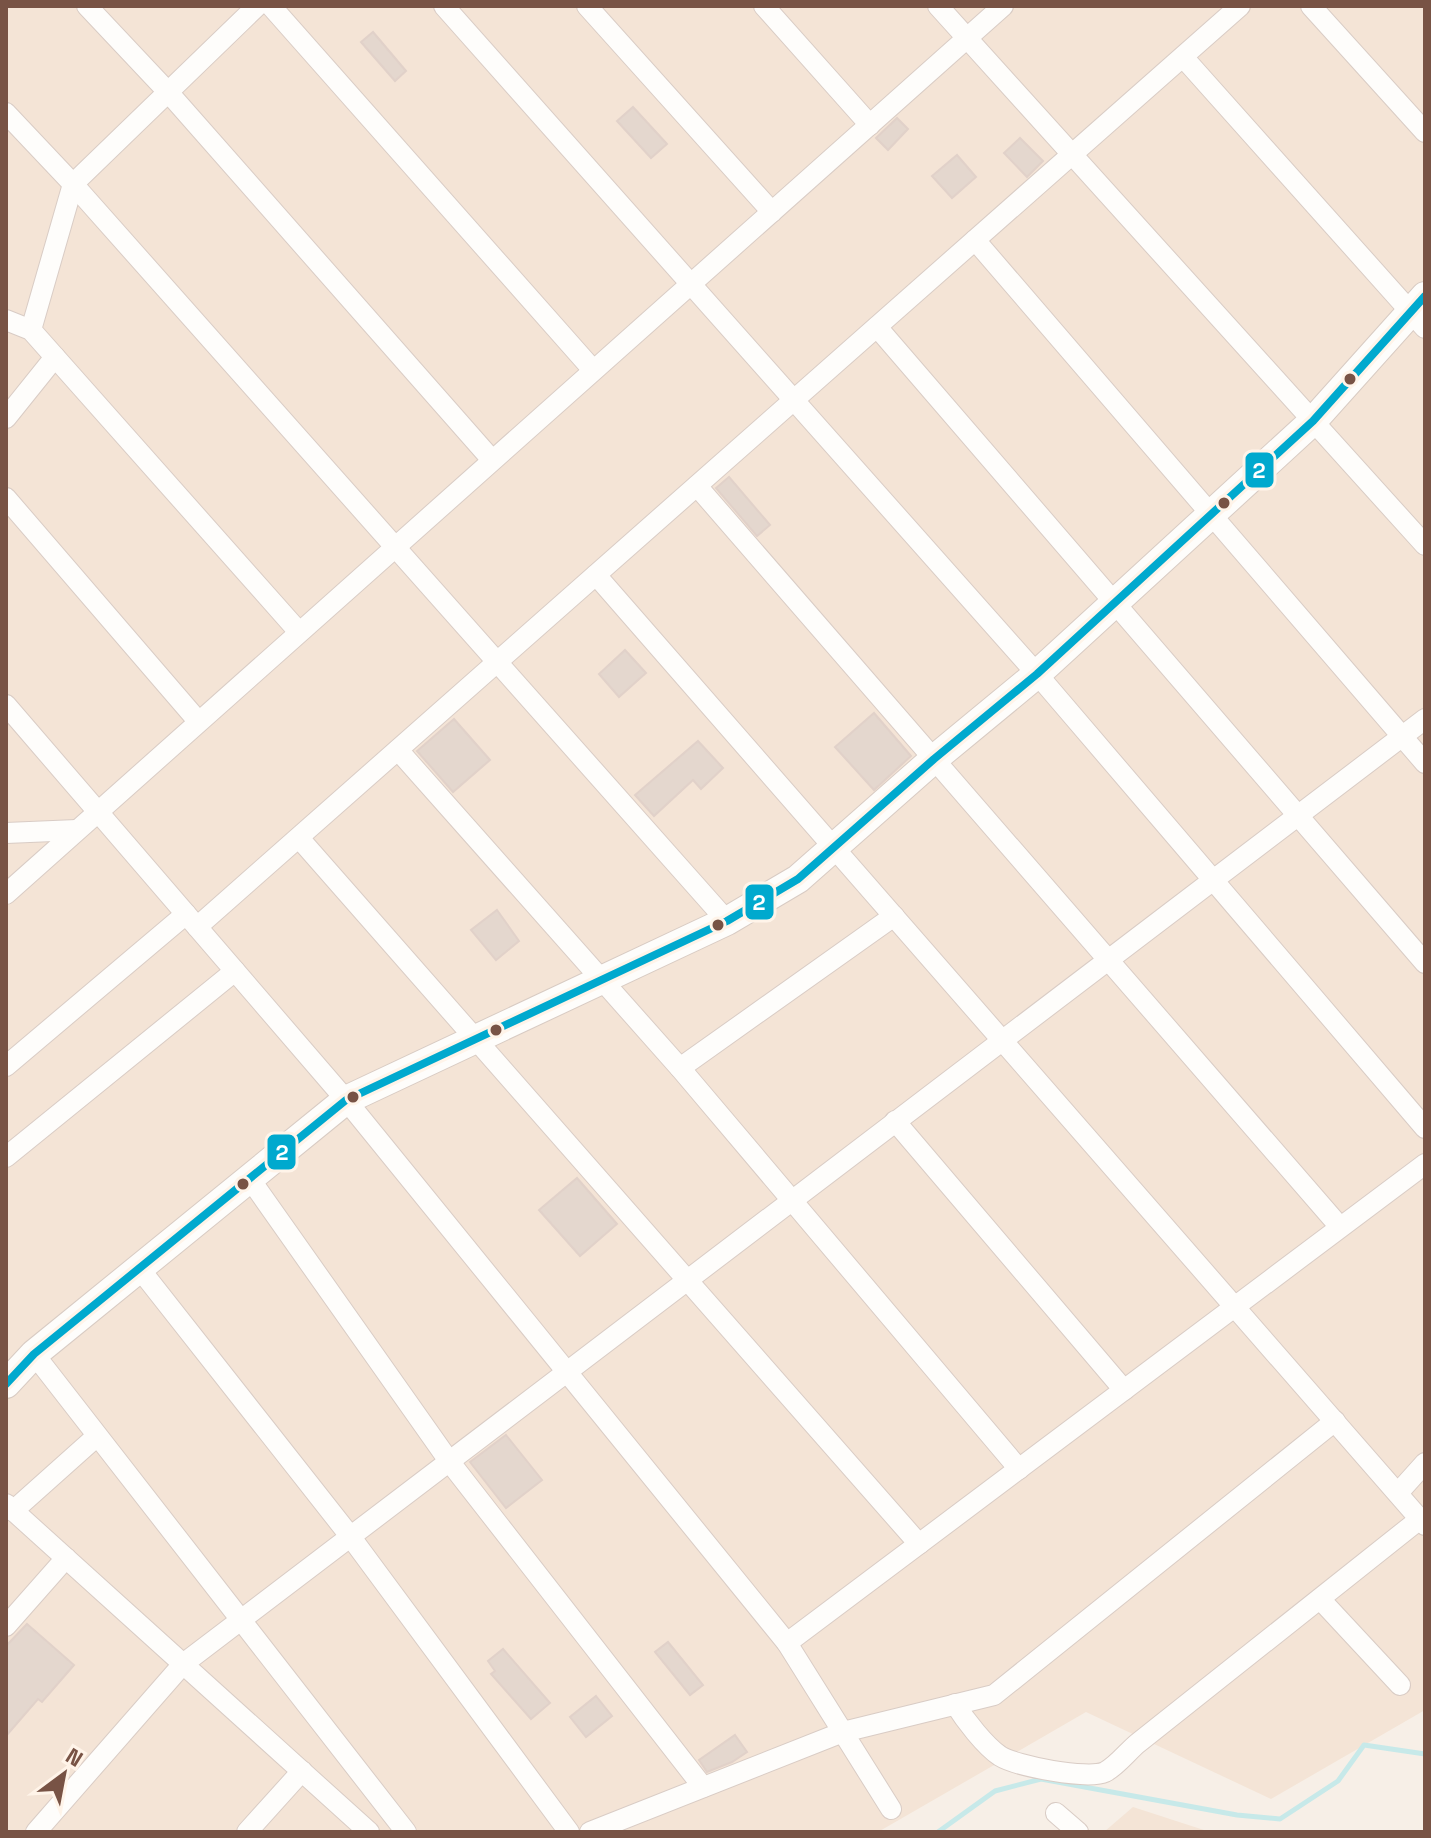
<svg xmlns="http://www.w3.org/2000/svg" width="1431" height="1838" font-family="'Space Grotesk',sans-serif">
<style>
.residential{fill:#f4e4d6}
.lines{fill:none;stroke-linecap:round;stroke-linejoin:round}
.stream{stroke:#c7e9e9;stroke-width:5}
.building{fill:#e4d7ce;stroke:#e1d1c9;stroke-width:2}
.street-casing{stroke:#d9ccc5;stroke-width:22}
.secondary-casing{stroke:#d8cbc3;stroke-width:30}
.street{stroke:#fefdfb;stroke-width:20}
.secondary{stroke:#fefdfb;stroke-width:28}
.bus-1-casing{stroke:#fff4e9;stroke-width:14}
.bus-1{stroke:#00a9ce;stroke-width:8}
.bus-dot{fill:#785345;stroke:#fff4e9;stroke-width:3}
.line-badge{stroke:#fff4e9;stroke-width:3}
.badge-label{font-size:22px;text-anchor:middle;font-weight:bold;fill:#fff}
</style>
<rect width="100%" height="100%" fill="#f7efe7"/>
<g class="residential">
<path d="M6,6H1425V1710L1271,1799L1086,1712L878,1832H6Z"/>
<path d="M1133,1807L1210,1832H1104Z"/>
</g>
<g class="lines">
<path class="stream" d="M938,1832L995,1791L1041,1779L1237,1815L1280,1819L1338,1781L1364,1745L1425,1754"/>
</g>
<g class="building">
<path d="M373,32L406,71L395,81L361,42Z"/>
<path d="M633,107L667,144L651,158L617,121Z"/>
<path d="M897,118L908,129L888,150L876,138Z"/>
<path d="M1020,138L1043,161L1027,177L1004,153Z"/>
<path d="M957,155L976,177L952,198L932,176Z"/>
<path d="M729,477L770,525L757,536L716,488Z"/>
<path d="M625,650L646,673L619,697L599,674Z"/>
<path d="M874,713L911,756L874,790L835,747Z"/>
<path d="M454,719L490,760L453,792L417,751Z"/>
<path d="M698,741L723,768L701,789L693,780L654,816L635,795Z"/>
<path d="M497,910L519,941L496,960L471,930Z"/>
<path d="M577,1178L617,1224L580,1256L539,1210Z"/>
<path d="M506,1435L542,1480L506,1508L470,1462Z"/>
<path d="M27,1624L74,1665L42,1702L38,1699L6,1736V1646Z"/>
<path d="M668,1642L703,1685L690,1695L655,1652Z"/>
<path d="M503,1649L550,1703L531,1719L491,1674L495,1671L488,1661Z"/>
<path d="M596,1696L612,1716L586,1737L570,1717Z"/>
<path d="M735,1735L747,1752L732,1762L707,1772L699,1760Z"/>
</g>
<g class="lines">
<defs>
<g id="street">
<path d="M87,6L168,92L492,460"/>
<path d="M271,6L593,370"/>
<path d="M444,6L1037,674L1425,1128"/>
<path d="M587,6L772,212"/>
<path d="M764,6L870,125"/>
<path d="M938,6L1425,545"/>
<path d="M1311,6L1425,132"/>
<path d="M1183,57L1425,328"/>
<path d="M6,113L73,184L727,921"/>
<path d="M975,240L1425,763"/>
<path d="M6,320L31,330L299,632"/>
<path d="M877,327L1425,963"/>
<path d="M31,330L73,184L257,6"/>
<path d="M6,418L55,357"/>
<path d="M697,486L1340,1227"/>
<path d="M6,498L198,721"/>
<path d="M596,575L1425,1525"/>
<path d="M6,705L346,1100L787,1643L891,1809"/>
<path d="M398,750L680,1068L1019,1469"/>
<path d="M6,833L77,830"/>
<path d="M299,838L919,1544"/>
<path d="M6,894L1003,6"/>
<path d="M197,927L1240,6"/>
<path d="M6,1066L186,914"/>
<path d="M680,1068L894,916"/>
<path d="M895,1121L1124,1390"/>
<path d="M6,1157L235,971"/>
<path d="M250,1179L449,1461L703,1787"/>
<path d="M139,1268L350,1536L569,1832"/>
<path d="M34,1354L406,1832"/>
<path d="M1398,1493L1425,1463"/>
<path d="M6,1504L369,1832"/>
<path d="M13,1511L97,1436"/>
<path d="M1320,1599L1400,1685"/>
<path d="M6,1626L66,1558"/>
<path d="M787,1643L1425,1164"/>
<path d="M955,1704C965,1720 985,1746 1000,1756C1016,1766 1088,1780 1105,1772C1117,1766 1128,1751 1138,1743L1420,1519"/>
<path d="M1056,1813L1078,1832"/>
<path d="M36,1832L183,1664L1425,719"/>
<path d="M247,1832L302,1771"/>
<path d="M590,1832L843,1732L994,1695L1335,1421"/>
</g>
<path id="secondary" d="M6,1384L34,1354L346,1100L727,921L798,879L934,759L1037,674L1313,421L1425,296"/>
</defs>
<use href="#street" class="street-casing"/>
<use href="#secondary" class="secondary-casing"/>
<use href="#street" class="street"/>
<use href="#secondary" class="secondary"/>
<defs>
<path id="bus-1" d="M6,1384L34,1354L346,1100L727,921L798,879L934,759L1037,674L1313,421L1425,296"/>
</defs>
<use href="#bus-1" class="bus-1-casing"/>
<use href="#bus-1" class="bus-1"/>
</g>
<g class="bus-dot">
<circle cx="1350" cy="379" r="7"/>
<circle cx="1224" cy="503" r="7"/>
<circle cx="718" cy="925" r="7"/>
<circle cx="496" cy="1030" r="7"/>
<circle cx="353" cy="1097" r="7"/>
<circle cx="243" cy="1184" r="7"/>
</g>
<g class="line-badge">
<rect x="1244" y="451" width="31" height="38" rx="8" fill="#00a9ce"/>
<rect x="744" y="883" width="31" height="38" rx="8" fill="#00a9ce"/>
<rect x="266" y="1133" width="31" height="38" rx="8" fill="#00a9ce"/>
</g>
<g class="badge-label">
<text x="1259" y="478">2</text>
<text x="759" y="910">2</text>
<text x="282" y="1160">2</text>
</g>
<rect width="1431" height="1838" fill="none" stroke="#785345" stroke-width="16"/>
<g transform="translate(64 1774) rotate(32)" stroke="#fff4e9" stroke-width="6" paint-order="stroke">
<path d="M0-6L14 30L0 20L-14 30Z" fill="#785345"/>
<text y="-12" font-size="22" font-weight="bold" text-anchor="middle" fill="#785345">N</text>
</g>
</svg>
